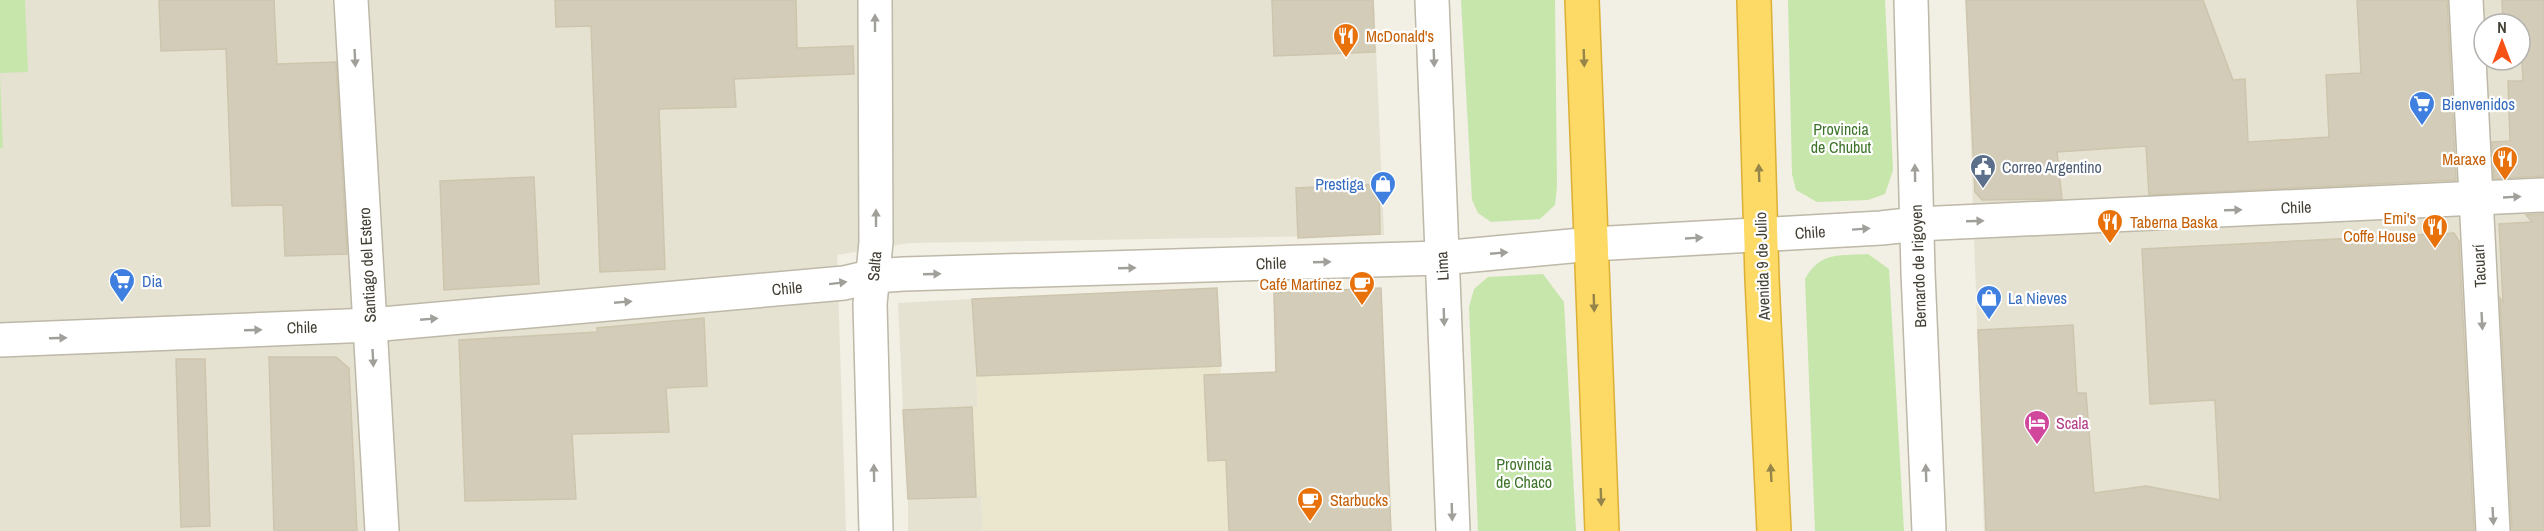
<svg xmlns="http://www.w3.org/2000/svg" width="2544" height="531" font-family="'Archivo Narrow',sans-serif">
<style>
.residential{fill:#e6e2d2;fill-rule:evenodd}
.education{fill:#ebe6ce}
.green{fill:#c6e6ac}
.building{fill:#d3ccb9;stroke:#cec5ad;stroke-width:1.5}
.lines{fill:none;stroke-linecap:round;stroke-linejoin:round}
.minor-casing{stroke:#bdb8a7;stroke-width:36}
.highway-casing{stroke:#dbb035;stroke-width:36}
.minor{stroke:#fff;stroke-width:33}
.highway{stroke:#fcda65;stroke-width:33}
.oneway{fill:#a19f9a}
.oneway2{fill:#96854a}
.labels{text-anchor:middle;stroke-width:4.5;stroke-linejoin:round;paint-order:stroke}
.food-label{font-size:16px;fill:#c56008;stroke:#fff;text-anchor:start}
.shop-label{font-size:16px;fill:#366cbe;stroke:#fff;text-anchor:start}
.park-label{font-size:16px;fill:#3d7429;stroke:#fff}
.service-label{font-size:16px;fill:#4e5e75;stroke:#fff;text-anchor:start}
.street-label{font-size:16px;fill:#433f34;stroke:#fff}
.hotel-label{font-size:16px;fill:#b23c85;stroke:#fff;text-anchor:start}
</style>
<rect width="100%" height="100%" fill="#f2efe4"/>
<g class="residential">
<path d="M0,0H1374L1384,235L909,243L837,255L846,531H0Z"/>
<path d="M1966,0H2544V531H1984ZM2484,24H2520V60H2484Z"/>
<path d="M972,299L978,407L903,410L898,303Z"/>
<path d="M981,496L983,531H908V499Z"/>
</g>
<path class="education" d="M1217,288L1221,375L1383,367L1391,531H983L981,496L908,499L903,410L978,407L972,299Z"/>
<g class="green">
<path d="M0,0H25L28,72L0,73L3,148H0Z"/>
<path d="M1461,0H1555L1557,187L1555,205L1540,219L1491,222L1478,213L1472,200Z"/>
<path d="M1788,0H1885L1893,170L1885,194L1868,200L1817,202L1796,190L1792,174Z"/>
<path d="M1868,254L1889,269L1904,531H1815L1805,279C1821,251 1839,256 1868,254Z"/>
<path d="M1543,274L1564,302L1576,531H1478L1469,307L1474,289L1488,277Z"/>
</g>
<g class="building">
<path d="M159,0H274L277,64L336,62L347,254L285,256L283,205L232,206L226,49L161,51Z"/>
<path d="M555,0H796L797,48L853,46L854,74L734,79L736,107L659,109L665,269L600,272L591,26L556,27Z"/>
<path d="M1272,0H1373L1375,52L1274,56Z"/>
<path d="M1966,0H2203L2233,80L2245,79L2248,142L2329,137L2326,75L2361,73L2357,0H2447L2456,180L2149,195L2146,146L2057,152L2062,199L1982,200L1975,192Z"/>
<path d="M2502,0H2544V176L2494,179L2492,142L2510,141L2508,81H2523L2520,24H2503Z"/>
<path d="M534,177L539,284L444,290L440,181Z"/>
<path d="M1379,184L1380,234L1298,238L1296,188Z"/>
<path d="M2544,214V531H2512L2500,298L2503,302L2499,224L2532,222L2526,215Z"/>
<path d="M2454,233L2459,241L2474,531H1986L1978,330L2073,325L2077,393H2086L2094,493L2146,486L2220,500L2215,400L2150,404L2142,249Z"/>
<path d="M1217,288L1221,366L977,376L972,299Z"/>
<path d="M1381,288L1391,531H1229L1226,460L1208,461L1204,375L1276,372L1274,293Z"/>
<path d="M704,318L707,386L666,388L669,432L572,434L576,499L465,501L459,340L597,332V328Z"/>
<path d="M269,357H336L349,368L357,531H274Z"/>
<path d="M176,359H205L210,526L181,527Z"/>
<path d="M972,407L976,497L908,499L903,410Z"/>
</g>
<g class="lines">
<defs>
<g id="minor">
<path d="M351,0L382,531"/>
<path d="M875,0L876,242L870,304L876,531"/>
<path d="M1432,0L1453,531"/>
<path d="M1911,0L1918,272L1929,531"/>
<path d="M2466,0L2493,531"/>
<path d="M0,340L371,325L844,283L874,276L904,274L1441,258L1592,244L1881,228L1917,224L2544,195"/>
</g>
<g id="highway">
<path d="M1582,0L1602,531"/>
<path d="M1754,0L1762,279L1774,531"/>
</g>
</defs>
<use href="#minor" class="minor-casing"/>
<use href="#highway" class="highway-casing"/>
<use href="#minor" class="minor"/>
<use href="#highway" class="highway"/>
</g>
<defs><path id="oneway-solid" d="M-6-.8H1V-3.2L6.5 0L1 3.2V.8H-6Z" transform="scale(1.5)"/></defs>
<g class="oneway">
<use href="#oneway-solid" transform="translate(875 23) rotate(-90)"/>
<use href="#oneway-solid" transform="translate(355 58) rotate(87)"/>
<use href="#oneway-solid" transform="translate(1434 58) rotate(88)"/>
<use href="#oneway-solid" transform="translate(1915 173) rotate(-91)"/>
<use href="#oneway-solid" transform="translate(2512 197) rotate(-3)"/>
<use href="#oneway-solid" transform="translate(2233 210) rotate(-2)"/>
<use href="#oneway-solid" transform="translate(876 218) rotate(-90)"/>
<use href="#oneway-solid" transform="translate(1975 221) rotate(-2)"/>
<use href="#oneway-solid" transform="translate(1861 229) rotate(-4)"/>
<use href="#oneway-solid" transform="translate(1694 238) rotate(-3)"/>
<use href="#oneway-solid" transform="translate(1499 253) rotate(-5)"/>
<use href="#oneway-solid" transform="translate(1322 262) rotate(-2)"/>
<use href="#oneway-solid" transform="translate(1127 268) rotate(-2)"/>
<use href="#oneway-solid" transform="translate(932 274) rotate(-2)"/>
<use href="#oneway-solid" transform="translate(838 283) rotate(-7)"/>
<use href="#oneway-solid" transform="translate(623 302) rotate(-5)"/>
<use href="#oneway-solid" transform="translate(1444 317) rotate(88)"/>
<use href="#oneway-solid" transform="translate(429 319) rotate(-5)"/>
<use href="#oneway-solid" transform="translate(2482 321) rotate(87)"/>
<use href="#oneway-solid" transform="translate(253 330) rotate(-2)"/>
<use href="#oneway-solid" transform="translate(58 338) rotate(-2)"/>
<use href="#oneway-solid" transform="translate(373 358) rotate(87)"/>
<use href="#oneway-solid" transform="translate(874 473) rotate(-91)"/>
<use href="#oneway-solid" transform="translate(1926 473) rotate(-92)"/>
<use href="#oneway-solid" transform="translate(1452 512) rotate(88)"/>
<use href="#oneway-solid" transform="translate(2493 516) rotate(87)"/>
</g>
<g class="oneway2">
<use href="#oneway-solid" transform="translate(1584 58) rotate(88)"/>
<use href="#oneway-solid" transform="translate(1759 173) rotate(-92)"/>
<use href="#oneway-solid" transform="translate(1594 303) rotate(88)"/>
<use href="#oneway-solid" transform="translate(1771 473) rotate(-93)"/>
<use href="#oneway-solid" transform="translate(1601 497) rotate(88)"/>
</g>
<defs>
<symbol id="restaurant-pin" viewBox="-11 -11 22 30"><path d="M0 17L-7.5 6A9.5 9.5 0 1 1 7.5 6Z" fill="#e8710a" stroke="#fff"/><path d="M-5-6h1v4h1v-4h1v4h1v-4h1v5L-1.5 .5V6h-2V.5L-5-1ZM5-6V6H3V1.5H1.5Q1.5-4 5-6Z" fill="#fff"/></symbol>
<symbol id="supermarket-pin" viewBox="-11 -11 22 30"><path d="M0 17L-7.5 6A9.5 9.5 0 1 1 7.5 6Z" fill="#3f7fe0" stroke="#fff"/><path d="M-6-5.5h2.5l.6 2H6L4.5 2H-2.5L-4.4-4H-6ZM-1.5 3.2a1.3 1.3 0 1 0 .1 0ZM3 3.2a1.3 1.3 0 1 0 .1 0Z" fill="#fff"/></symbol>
<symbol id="civic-pin" viewBox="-11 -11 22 30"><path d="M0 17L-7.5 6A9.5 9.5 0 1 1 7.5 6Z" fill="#5c6f8a" stroke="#fff"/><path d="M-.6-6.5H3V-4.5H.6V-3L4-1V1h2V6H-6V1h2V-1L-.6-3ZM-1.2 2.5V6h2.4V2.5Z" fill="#fff"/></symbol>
<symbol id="shop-pin" viewBox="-11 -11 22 30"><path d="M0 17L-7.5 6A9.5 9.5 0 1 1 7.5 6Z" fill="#3f7fe0" stroke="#fff"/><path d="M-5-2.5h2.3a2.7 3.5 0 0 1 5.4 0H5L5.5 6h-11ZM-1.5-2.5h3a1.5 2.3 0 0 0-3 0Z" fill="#fff"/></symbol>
<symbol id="cafe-pin" viewBox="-11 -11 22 30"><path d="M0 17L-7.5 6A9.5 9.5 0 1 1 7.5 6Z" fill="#e8710a" stroke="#fff"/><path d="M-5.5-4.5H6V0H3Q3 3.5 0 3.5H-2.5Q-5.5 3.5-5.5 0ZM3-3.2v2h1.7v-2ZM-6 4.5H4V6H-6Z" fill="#fff"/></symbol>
<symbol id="hotel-pin" viewBox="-11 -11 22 30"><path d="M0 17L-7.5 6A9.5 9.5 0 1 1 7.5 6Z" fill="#d1479c" stroke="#fff"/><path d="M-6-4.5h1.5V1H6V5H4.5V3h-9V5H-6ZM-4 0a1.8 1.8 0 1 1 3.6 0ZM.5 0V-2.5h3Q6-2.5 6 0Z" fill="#fff"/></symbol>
</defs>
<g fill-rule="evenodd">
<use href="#restaurant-pin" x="1331" y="21" width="30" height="40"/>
<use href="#supermarket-pin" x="2407" y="89" width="30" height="40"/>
<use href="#restaurant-pin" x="2490" y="144" width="30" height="40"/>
<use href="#civic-pin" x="1968" y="152" width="30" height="40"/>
<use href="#shop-pin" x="1368" y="169" width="30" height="40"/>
<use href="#restaurant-pin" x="2095" y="207" width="30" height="40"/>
<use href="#restaurant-pin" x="2420" y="212" width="30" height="40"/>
<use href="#supermarket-pin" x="107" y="266" width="30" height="40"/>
<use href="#cafe-pin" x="1347" y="269" width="30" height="40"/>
<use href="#shop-pin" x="1974" y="283" width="30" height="40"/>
<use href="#hotel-pin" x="2022" y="408" width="30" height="40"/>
<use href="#cafe-pin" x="1295" y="485" width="30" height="40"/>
</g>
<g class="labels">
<g class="food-label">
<text x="1366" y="42">McDonald's</text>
<text x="2486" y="165" text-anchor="end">Maraxe</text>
<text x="2416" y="224" text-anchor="end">Emi's<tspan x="2416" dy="18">Coffe House</tspan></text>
<text x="2130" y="228">Taberna Baska</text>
<text x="1342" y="290" text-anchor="end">Café Martínez</text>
<text x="1330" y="506">Starbucks</text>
</g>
<g class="shop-label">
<text x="2442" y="110">Bienvenidos</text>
<text x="1364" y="190" text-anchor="end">Prestiga</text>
<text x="142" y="287">Dia</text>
<text x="2008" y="304">La Nieves</text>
</g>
<g class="park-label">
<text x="1841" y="135">Provincia<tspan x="1841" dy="18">de Chubut</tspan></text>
<text x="1524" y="470">Provincia<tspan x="1524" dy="18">de Chaco</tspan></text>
</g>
<g class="service-label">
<text x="2002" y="173">Correo Argentino</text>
</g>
<g class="street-label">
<text transform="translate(2296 207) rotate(-2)" y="6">Chile</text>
<text transform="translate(1810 232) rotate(-4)" y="6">Chile</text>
<text transform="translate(1271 263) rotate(-2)" y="6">Chile</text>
<text transform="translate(367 265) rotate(-93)" y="6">Santiago del Estero</text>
<text transform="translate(874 266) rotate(-85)" y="6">Salta</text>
<text transform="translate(1442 266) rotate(-93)" y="6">Lima</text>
<text transform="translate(1762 266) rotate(-92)" y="6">Avenida 9 de Julio</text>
<text transform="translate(1918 266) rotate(-92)" y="6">Bernardo de Irigoyen</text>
<text transform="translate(2479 266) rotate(-93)" y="6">Tacuarí</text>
<text transform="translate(787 288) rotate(-5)" y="6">Chile</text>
<text transform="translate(302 327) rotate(-2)" y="6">Chile</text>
</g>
<g class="hotel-label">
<text x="2056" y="429">Scala</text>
</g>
</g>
<g transform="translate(2502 42)"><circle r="28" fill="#ffffff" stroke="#b4b2ae" stroke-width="1.5"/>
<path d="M0-4.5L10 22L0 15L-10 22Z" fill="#f75116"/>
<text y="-9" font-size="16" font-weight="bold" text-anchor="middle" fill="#433f34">N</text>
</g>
</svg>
